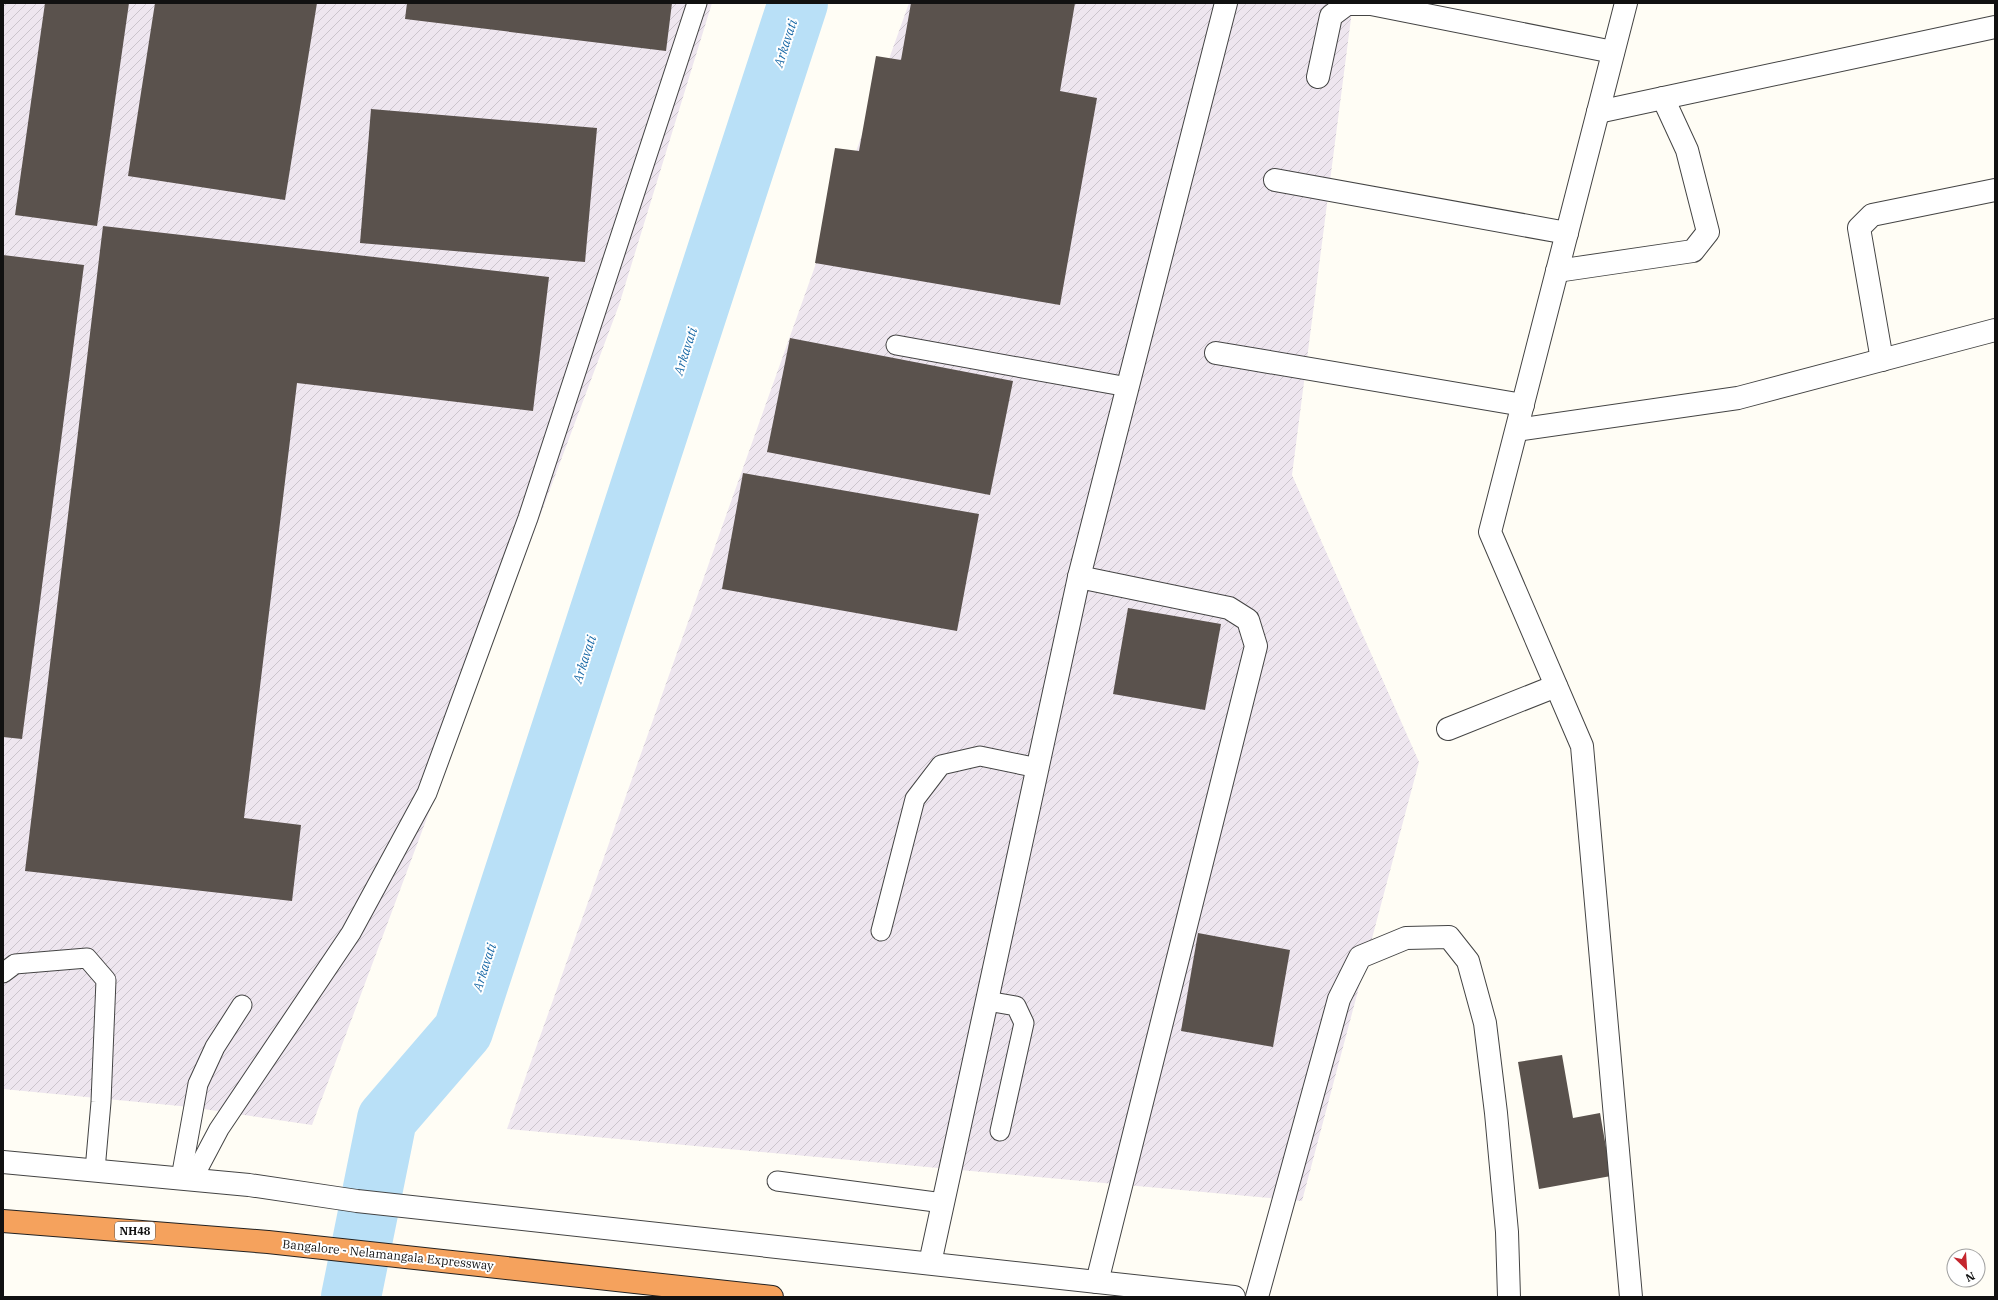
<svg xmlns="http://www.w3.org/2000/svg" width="1998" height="1300" font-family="'IBM Plex Serif',serif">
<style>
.industrial{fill:url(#industrial-furrows)}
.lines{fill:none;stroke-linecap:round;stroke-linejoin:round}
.river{stroke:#b9e0f7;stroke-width:60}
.building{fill:#5a524d}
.service-casing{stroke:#444;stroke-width:21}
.minor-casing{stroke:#444;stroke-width:24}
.tertiary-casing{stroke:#444;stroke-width:24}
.motorway-casing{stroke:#222;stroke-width:24}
.service{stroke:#fff;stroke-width:19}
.minor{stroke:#fff;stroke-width:22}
.tertiary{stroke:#fff;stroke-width:22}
.motorway{stroke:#f5a25d;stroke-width:22}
.labels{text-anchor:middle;stroke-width:4;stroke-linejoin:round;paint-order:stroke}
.shield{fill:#fff;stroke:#585858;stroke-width:1}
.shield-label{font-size:11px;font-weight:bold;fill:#111}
.street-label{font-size:12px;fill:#111;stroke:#fff}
.water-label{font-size:13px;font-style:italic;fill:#1768a6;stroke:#fff}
</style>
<defs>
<pattern id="industrial-furrows" width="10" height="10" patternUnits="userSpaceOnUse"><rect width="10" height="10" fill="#eee6ef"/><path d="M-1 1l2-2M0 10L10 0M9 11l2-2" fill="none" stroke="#cbc4cc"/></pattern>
</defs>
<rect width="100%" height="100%" fill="#fffdf5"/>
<g class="industrial">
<path d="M3,3H712L619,305L312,1125L190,1107L3,1089Z"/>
<path d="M909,3H1353L1292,475L1419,762L1302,1201L507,1129Z"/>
</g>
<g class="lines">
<path class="river" d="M351,1297L387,1119L463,1031L798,3"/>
</g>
<g class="building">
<path d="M45,3H129L97,226L15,215Z"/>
<path d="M155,3H317L285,200L128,176Z"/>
<path d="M407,3H672L666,51L405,19Z"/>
<path d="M911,3H1075L1060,91L1097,98L1060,305L815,263L835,148L859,151L876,56L901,60Z"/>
<path d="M371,109L597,128L585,262L360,243Z"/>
<path d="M103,226L549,277L533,411L297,383L244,818L301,825L292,901L25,871Z"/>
<path d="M3,255L84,265L22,739L3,737Z"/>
<path d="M790,338L1013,381L990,495L767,452Z"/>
<path d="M743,473L979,514L957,631L722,589Z"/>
<path d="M1128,608L1221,624L1205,710L1113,694Z"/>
<path d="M1198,933L1290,950L1273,1047L1181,1031Z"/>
<path d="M1562,1055L1573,1118L1600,1113L1611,1176L1539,1189L1518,1062Z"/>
</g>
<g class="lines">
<defs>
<g id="service">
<path d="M896,345L1128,387"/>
<path d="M881,931L915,799L941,765L980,756L1038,768"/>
<path d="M3,973L15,964L87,958L106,980L101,1102L95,1170"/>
<path d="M987,1001L1016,1006L1024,1023L1000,1131"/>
<path d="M181,1178L198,1084L215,1047L242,1005"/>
<path d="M192,1180L219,1129L351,933L427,793L528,518L697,3"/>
<path d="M777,1181L943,1203"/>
</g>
<g id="minor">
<path d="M1318,77L1331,16L1347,4H1371L1613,52"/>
<path d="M1598,112L1995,27"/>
<path d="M1275,180L1567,233"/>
<path d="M1557,271L1693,251L1708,232L1687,150L1663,98"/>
<path d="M1216,353L1523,405"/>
<path d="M1882,360L1859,228L1872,215L1995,190"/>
<path d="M1517,430L1738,398L1995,330"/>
<path d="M1079,577L1229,608L1248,620L1256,646L1097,1282"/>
<path d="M1448,729L1556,686"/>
<path d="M930,1263L1079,577L1226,3"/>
<path d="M1257,1297L1339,999L1360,957L1406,938L1449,937L1468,961L1485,1023L1496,1113L1507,1232L1509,1297"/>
</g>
<g id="tertiary">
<path d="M1626,3L1490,532L1582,746L1631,1297"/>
<path d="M3,1162L249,1185L357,1201L1234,1297"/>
</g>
<path id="motorway" d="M3,1221L268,1242L772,1297"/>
</defs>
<use href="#service" class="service-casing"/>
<use href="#minor" class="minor-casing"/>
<use href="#tertiary" class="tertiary-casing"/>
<use href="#motorway" class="motorway-casing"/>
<use href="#service" class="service"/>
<use href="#minor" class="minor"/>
<use href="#tertiary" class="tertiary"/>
<use href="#motorway" class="motorway"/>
</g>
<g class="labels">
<rect class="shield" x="115" y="1222" width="40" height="18" rx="3"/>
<g class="shield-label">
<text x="135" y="1235">NH48</text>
</g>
<g class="street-label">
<text transform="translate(388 1255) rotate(6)" y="4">Bangalore - Nelamangala Expressway</text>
</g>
<g class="water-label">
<text transform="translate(785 43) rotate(-72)" y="5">Arkavati</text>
<text transform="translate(685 351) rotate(-72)" y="5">Arkavati</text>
<text transform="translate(584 659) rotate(-72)" y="5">Arkavati</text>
<text transform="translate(484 967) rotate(-72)" y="5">Arkavati</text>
</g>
</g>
<rect width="1998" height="1300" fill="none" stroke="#111111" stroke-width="8"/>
<g transform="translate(1966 1268) rotate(155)"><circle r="19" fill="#ffffff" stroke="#a0a0a0"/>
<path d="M0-3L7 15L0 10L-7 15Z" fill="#c4262e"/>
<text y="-6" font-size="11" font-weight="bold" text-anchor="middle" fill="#111111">N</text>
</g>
</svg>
